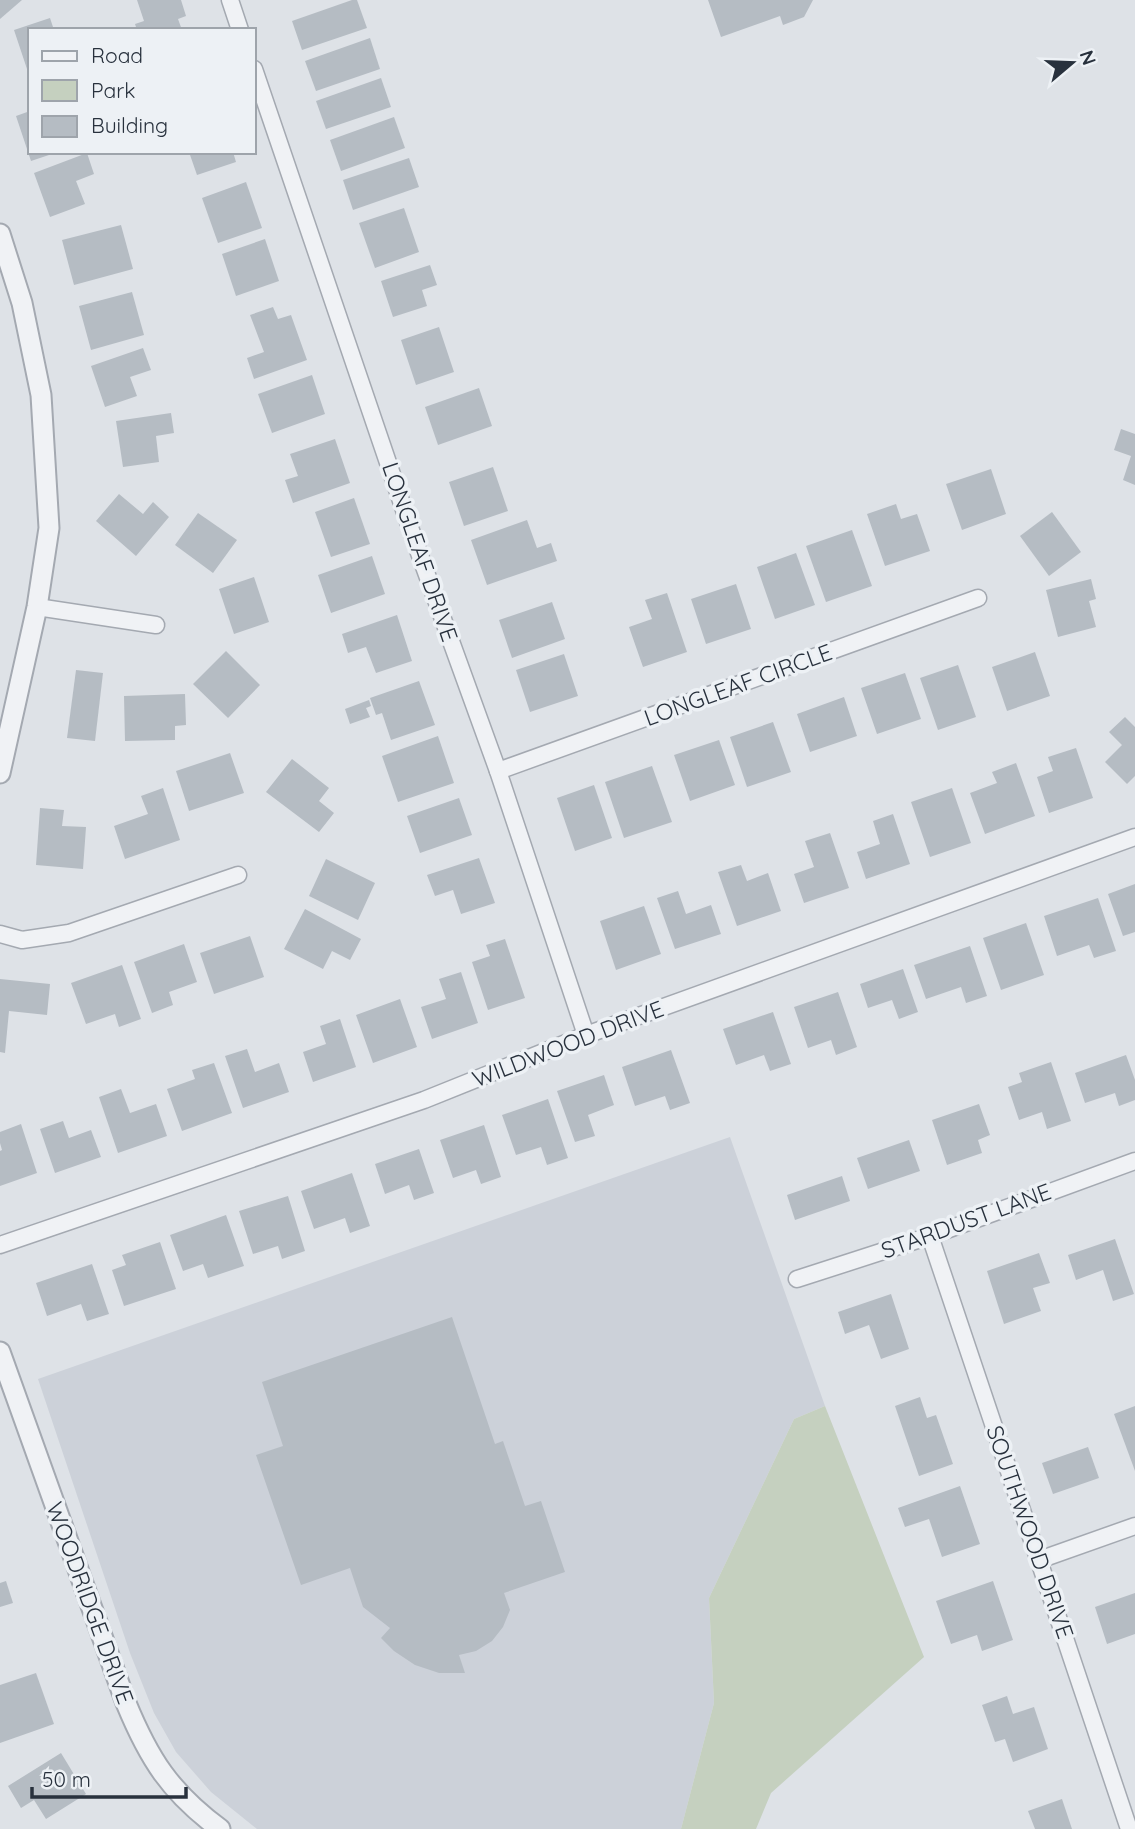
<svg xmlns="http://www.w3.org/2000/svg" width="1135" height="1829" font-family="Quicksand,sans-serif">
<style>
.built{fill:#ccd1d9}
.green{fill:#c5d0bf}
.building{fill:#b5bcc3}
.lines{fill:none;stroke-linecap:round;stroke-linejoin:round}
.minor-casing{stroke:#a4a9b1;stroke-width:19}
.tertiary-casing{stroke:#a4a9b1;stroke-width:23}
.minor{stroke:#f0f2f5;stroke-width:16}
.tertiary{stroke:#f0f2f5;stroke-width:19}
.labels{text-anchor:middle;stroke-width:7;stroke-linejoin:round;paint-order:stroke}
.street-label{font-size:23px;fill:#28313d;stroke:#edf1f5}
</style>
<rect width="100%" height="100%" fill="#dee2e7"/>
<path class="built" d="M730,1137L825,1406L794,1419L709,1598L714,1703L681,1829H257L211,1792L176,1752L154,1713L130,1653L38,1379Z"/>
<path class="green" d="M825,1406L924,1657L771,1793L756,1829H681L714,1703L709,1598L794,1419Z"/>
<g class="building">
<path d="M0,0H22L0,19Z"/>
<path d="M137,0H181L186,16L178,19L182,30H137L135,24L144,21Z"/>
<path d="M352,0H357L367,28L302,50L292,21Z"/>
<path d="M708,0H813L804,17L783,25L780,16L721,37Z"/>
<path d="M50,18L54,30H30L29,75L14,30Z"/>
<path d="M370,38L380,69L316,91L305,61Z"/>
<path d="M381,78L391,107L326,129L316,101Z"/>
<path d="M30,111V152L55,153L31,161L16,116Z"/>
<path d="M394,117L405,148L341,171L330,140Z"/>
<path d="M189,152H233L236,162L197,175Z"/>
<path d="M87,153L94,174L76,181L85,204L50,217L34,173Z"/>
<path d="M409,158L419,187L353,210L343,180Z"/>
<path d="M246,182L262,228L218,243L202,198Z"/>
<path d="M404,208L419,252L375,268L359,223Z"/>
<path d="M121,225L133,269L74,285L62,240Z"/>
<path d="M265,239L279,281L236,296L222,254Z"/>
<path d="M430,265L437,285L422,290L427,306L393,317L381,281Z"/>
<path d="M132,292L144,335L91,350L79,306Z"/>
<path d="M273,307L278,319L291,315L307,360L254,379L247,358L264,352L250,315Z"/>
<path d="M439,327L454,372L416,385L401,340Z"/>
<path d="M143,348L151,370L130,377L137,396L105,407L91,366Z"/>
<path d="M312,375L325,414L272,433L258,394Z"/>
<path d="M479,388L492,426L438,445L425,407Z"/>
<path d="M171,413L174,433L156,436L159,462L123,467L116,421Z"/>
<path d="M1121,429L1135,434V485L1123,480L1131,456L1114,450Z"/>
<path d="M335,439L350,483L293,503L285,480L298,476L290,454Z"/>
<path d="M493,467L508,511L464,526L449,482Z"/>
<path d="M991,469L1006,514L962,530L946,484Z"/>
<path d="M119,494L143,514L153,502L169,517L136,556L96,521Z"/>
<path d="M354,498L370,544L331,557L315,512Z"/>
<path d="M896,504L901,519L917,514L930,551L885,566L867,514Z"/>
<path d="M1052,512L1081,552L1049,576L1020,536Z"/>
<path d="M198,513L237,540L213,573L175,545Z"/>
<path d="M527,520L537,548L551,543L557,561L487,585L471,540Z"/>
<path d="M852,530L872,586L826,602L806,546Z"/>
<path d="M796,553L815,605L775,619L757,567Z"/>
<path d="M372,556L385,594L331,613L318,575Z"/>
<path d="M254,577L269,622L234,634L219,589Z"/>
<path d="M1091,579L1096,599L1089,601L1096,627L1058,637L1046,590Z"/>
<path d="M736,584L751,629L706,644L691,599Z"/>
<path d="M667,593L687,652L643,667L629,627L652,619L645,600Z"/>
<path d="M552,602L565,639L512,658L499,620Z"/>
<path d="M397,615L412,661L376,673L366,647L348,653L342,634Z"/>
<path d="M226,651L260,685L228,718L193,684Z"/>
<path d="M1035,652L1050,696L1007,711L992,667Z"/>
<path d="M564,654L578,696L530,712L516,670Z"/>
<path d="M958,665L976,717L938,730L920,678Z"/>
<path d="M76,670L103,673L95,741L67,738Z"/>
<path d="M905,673L921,719L877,734L861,688Z"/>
<path d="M419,681L435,725L391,740L382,713L376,715L370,698Z"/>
<path d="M185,694L186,725L175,726V740L125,741L124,696Z"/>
<path d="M844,697L857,736L810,752L797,714Z"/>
<path d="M369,700L371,706L366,708L370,717L350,724L345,709Z"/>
<path d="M1125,717L1135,727V776L1127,784L1105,762L1122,745L1109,732Z"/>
<path d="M773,722L791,772L747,787L730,737Z"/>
<path d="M438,736L454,783L398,802L382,756Z"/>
<path d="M719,740L735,785L690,801L674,755Z"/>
<path d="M1076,748L1093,798L1049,813L1037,777L1053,771L1048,757Z"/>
<path d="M230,753L244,793L189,811L176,771Z"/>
<path d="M292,759L329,788L319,801L334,813L319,832L266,792Z"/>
<path d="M1016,763L1035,816L985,834L970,793L997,783L992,772Z"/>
<path d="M652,766L672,822L624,838L605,782Z"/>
<path d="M594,785L612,838L575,851L557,798Z"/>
<path d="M163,788L180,840L125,859L114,826L148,814L141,796Z"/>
<path d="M952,788L971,843L930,857L911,802Z"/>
<path d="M459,798L472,835L420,853L407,816Z"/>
<path d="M40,808L64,810L62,826L86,827L83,869L36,865Z"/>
<path d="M893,814L910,864L866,879L857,852L880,844L873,821Z"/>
<path d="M830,833L849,888L804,903L794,874L814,867L805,841Z"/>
<path d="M479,858L495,903L461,914L453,890L435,896L427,875Z"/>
<path d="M326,859L375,883L358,920L309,896Z"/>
<path d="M741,865L747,881L768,873L781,911L737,926L718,872Z"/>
<path d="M1135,884V932L1123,936L1108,894Z"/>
<path d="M678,891L686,914L711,905L721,934L675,949L657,898Z"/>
<path d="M1098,898L1116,951L1094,958L1089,945L1057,956L1044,916Z"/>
<path d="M644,906L661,954L616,970L600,921Z"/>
<path d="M305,909L361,939L350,960L332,951L323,969L284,949Z"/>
<path d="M1026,923L1044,975L1001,990L983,938Z"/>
<path d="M250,936L264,977L214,994L200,953Z"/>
<path d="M505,939L525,998L488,1010L472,962L490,956L486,945Z"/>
<path d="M184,944L197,982L169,992L173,1005L152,1013L134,962Z"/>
<path d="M970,946L987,996L966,1003L961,987L926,999L914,965Z"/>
<path d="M122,965L141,1019L119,1027L115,1014L86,1024L71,983Z"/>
<path d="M903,969L918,1012L899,1019L892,1000L868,1008L860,984Z"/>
<path d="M461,972L478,1023L432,1039L421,1007L446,999L439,979Z"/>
<path d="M0,979L50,984L47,1015L9,1011L5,1053L0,1052Z"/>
<path d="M838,992L857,1047L836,1055L831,1040L808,1048L794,1007Z"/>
<path d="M400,999L417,1047L373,1063L356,1015Z"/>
<path d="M773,1012L791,1064L770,1071L764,1055L736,1065L723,1029Z"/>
<path d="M340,1019L356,1067L313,1082L303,1052L326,1044L320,1026Z"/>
<path d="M247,1049L255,1072L279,1063L289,1092L243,1108L225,1056Z"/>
<path d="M671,1050L690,1103L670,1110L665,1096L635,1106L622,1067Z"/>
<path d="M1126,1055L1135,1080V1100L1119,1106L1115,1093L1085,1103L1075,1073Z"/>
<path d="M1051,1062L1071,1121L1047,1129L1042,1112L1019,1120L1008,1087L1022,1082L1019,1073Z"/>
<path d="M214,1063L232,1113L182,1131L167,1089L195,1079L192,1070Z"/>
<path d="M604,1075L614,1105L588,1115L595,1136L575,1142L557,1091Z"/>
<path d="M121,1089L130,1113L156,1104L167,1136L118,1153L99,1097Z"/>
<path d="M548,1099L568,1158L547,1165L541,1147L516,1155L502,1115Z"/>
<path d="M979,1104L990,1135L978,1140L982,1153L947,1165L932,1120Z"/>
<path d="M63,1121L69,1138L91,1130L101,1157L55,1173L40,1129Z"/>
<path d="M21,1124L37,1173L0,1186V1151L2,1150L0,1143V1132Z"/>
<path d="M484,1125L501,1177L481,1184L476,1170L453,1178L440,1140Z"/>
<path d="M909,1140L920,1171L868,1189L857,1158Z"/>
<path d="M419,1149L434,1193L414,1200L409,1185L385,1194L375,1164Z"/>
<path d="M352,1173L370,1226L350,1233L345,1218L314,1229L301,1191Z"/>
<path d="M842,1176L850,1201L795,1220L787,1195Z"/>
<path d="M288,1196L305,1251L282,1259L278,1246L253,1254L239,1211Z"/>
<path d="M226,1215L244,1266L208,1278L203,1264L183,1271L170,1235Z"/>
<path d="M1115,1239L1134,1294L1113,1301L1103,1270L1076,1280L1068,1255Z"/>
<path d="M160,1242L176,1289L124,1306L112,1270L126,1265L122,1255Z"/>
<path d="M1039,1253L1050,1283L1033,1288L1041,1311L1004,1324L987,1271Z"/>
<path d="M92,1264L109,1314L87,1321L81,1304L47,1316L36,1283Z"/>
<path d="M891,1294L909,1349L881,1359L869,1325L845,1334L838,1312Z"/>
<path d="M452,1317L495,1444L503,1441L525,1506L541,1501L565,1572L504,1593L510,1610L503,1627L492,1641L476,1651L459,1655L465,1673H439L415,1665L394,1651L381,1638L390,1628L363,1607L350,1568L301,1585L256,1455L283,1446L262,1382Z"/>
<path d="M920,1397L927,1418L936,1415L953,1464L919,1476L895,1406Z"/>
<path d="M1135,1406V1471L1114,1414Z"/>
<path d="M1088,1447L1099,1478L1053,1494L1042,1463Z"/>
<path d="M960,1486L980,1544L942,1557L929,1519L905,1527L898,1508Z"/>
<path d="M6,1581L13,1603L0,1607V1583Z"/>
<path d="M993,1581L1013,1640L982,1651L977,1635L951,1644L936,1601Z"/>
<path d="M1135,1593V1634L1107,1644L1095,1607Z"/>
<path d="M36,1673L54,1724L0,1743V1685Z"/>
<path d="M1007,1696L1013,1714L1034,1707L1048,1749L1013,1762L1005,1739L995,1742L982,1705Z"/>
<path d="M61,1753L86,1794L46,1819L34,1800L21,1808L8,1786Z"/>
<path d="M1062,1799L1072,1829H1035L1028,1811Z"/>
</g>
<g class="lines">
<defs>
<g id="minor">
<path d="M230,0L240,30"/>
<path d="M254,69L414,539L498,771L586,1035"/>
<path d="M37,607L156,625"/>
<path d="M498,771L978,598"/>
<path d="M0,934L22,940L69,933L238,875"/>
<path d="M930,1236L1129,1829"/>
<path d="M0,1245L424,1100L586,1035L1135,837"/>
<path d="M797,1279L930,1236L1135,1161"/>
<path d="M1039,1560L1135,1526"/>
</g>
<g id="tertiary">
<path d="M0,234L22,303L41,395L49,528L37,607L0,773"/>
<path d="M0,1352L126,1703C149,1759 170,1792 220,1829"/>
</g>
</defs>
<use href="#minor" class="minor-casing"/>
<use href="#tertiary" class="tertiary-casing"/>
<use href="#minor" class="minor"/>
<use href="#tertiary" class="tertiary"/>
</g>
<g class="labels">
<g class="street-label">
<text transform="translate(420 552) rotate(71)" y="8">LONGLEAF DRIVE</text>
<text transform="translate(738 685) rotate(-20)" y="8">LONGLEAF CIRCLE</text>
<text transform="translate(568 1044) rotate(-21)" y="8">WILDWOOD DRIVE</text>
<text transform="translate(966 1221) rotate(-20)" y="8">STARDUST LANE</text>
<text transform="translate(1030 1532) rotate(71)" y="8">SOUTHWOOD DRIVE</text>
<text transform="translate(90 1603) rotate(70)" y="8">WOODRIDGE DRIVE</text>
</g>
</g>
<rect x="28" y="28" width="228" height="126" fill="#edf1f5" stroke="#9ea4ab" stroke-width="2"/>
<rect x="42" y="51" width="35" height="10" fill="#f0f2f5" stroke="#9ea4ab" stroke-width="2"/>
<text x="91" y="63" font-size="21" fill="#28313d">Road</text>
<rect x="42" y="80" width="35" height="21" fill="#c5d0bf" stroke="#9ea4ab" stroke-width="2"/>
<text x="91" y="98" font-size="21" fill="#28313d">Park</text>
<rect x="42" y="116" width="35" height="21" fill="#b5bcc3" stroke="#9ea4ab" stroke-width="2"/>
<text x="91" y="133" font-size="21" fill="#28313d">Building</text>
<g transform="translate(1072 63) rotate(71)" stroke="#edf1f5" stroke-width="5" paint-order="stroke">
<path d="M0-5L12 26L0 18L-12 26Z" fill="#28313d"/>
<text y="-10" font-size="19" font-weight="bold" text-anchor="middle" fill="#28313d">N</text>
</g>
<path d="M32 1787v10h154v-10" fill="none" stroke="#28313d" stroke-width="3.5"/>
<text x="42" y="1787" font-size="21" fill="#28313d" stroke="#edf1f5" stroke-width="5" paint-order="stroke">50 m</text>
</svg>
